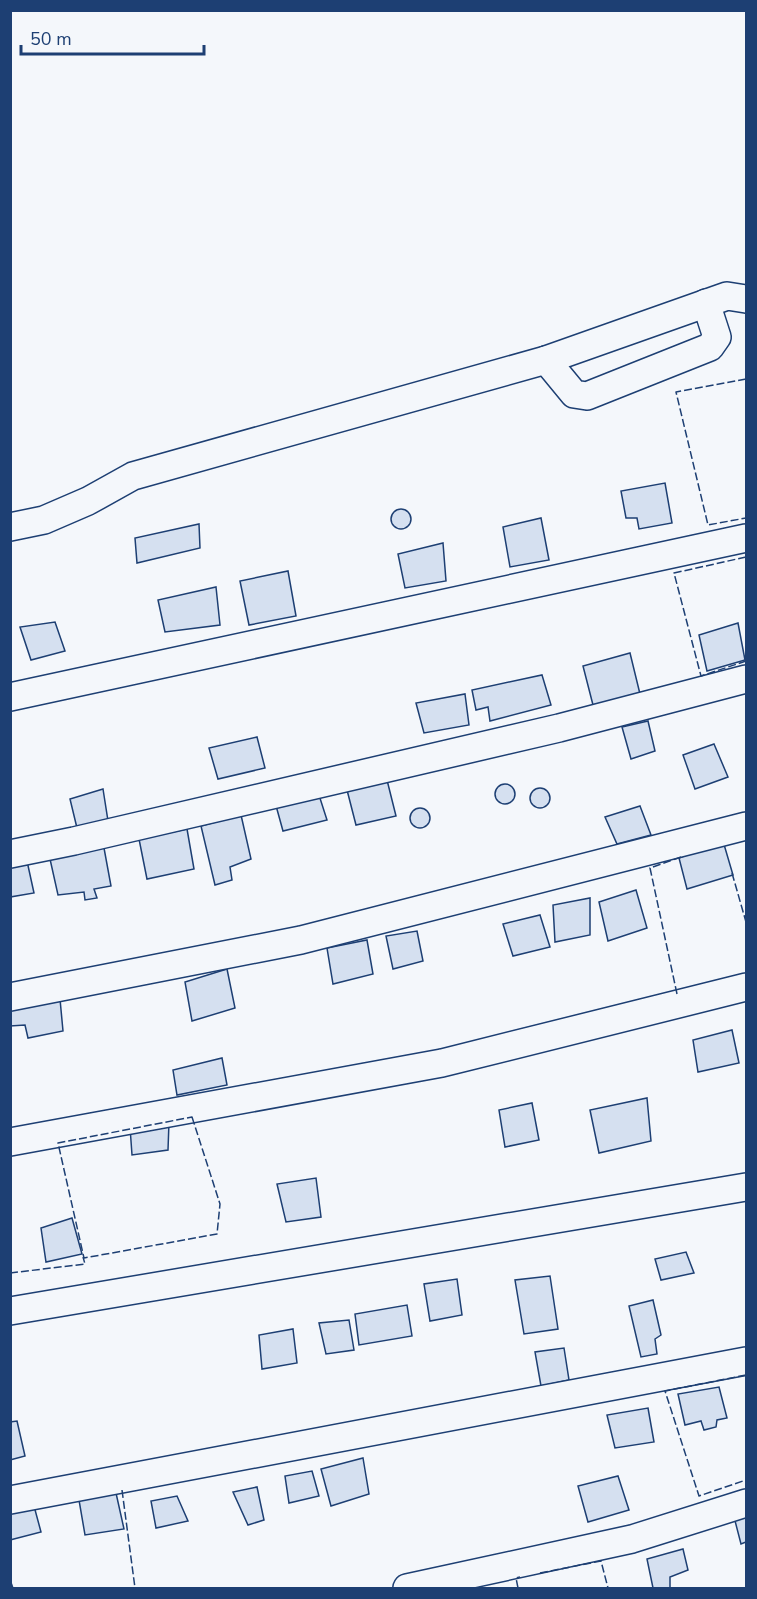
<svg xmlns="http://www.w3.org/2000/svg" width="757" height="1599" font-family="'Nunito Sans',sans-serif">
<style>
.building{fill:#d5e0f0;stroke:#1d3f73;stroke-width:1.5}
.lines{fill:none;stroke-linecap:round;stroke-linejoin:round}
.minor-casing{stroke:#1d3f73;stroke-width:30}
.minor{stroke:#f4f7fb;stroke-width:27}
.fence{stroke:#1d3f73;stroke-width:1.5;stroke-dasharray:8 3;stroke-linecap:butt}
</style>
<rect width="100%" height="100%" fill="#f4f7fb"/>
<g class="building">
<path d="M665,483L672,523L639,529L637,518H626L621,491Z"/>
<circle cx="401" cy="519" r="10"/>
<path d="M541,518L549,560L510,567L503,527Z"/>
<path d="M199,524L200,548L137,563L135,538Z"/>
<path d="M443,543L446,581L405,588L398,554Z"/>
<path d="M288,571L296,616L249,625L240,581Z"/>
<path d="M216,587L220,625L165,632L158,600Z"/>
<path d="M55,622L65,651L31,660L20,627Z"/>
<path d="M738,623L745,660L707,671L699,635Z"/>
<path d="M630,653L640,694L593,705L583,666Z"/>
<path d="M542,675L551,705L490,721L488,707L476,710L472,690Z"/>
<path d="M465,694L469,725L424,733L416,703Z"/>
<path d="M648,721L655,751L631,759L622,727Z"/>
<path d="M257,737L265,768L218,779L209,748Z"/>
<path d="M714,744L728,777L695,789L683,755Z"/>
<path d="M387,780L396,816L356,825L346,786Z"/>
<circle cx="505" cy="794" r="10"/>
<circle cx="540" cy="798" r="10"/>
<path d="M103,789L108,821L77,828L70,799Z"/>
<path d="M318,792L327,820L283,831L275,802Z"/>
<path d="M640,806L651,835L617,844L605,817Z"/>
<circle cx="420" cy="818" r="10"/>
<path d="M241,815L251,859L230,867L232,880L215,885L201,826Z"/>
<path d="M187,829L194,869L147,879L139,839Z"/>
<path d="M723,841L733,875L687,889L679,858Z"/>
<path d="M104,848L111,886L94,889L97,898L85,900L84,892L58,895L50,859Z"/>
<path d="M27,861L34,893L10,897V864Z"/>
<path d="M636,890L647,928L608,941L599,902Z"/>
<path d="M590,898V935L555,942L553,905Z"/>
<path d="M540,915L550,947L513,956L503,924Z"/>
<path d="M417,931L423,961L393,969L386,936Z"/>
<path d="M367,940L373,974L333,984L327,948Z"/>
<path d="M227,969L235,1008L192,1021L185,982Z"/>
<path d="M60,999L63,1031L28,1038L25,1025L10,1026V1009Z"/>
<path d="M732,1030L739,1063L698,1072L693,1040Z"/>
<path d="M222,1058L227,1085L177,1095L173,1070Z"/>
<path d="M647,1098L651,1141L599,1153L590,1110Z"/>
<path d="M532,1103L539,1140L505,1147L499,1110Z"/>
<path d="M169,1122L168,1150L132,1155L130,1127Z"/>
<path d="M316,1178L321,1217L286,1222L277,1184Z"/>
<path d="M72,1218L82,1254L46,1262L41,1228Z"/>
<path d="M686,1252L694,1273L661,1280L655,1259Z"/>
<path d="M550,1276L558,1329L524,1334L515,1280Z"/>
<path d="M457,1279L462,1315L430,1321L424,1284Z"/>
<path d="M653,1300L661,1335L655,1339L657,1354L641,1357L629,1306Z"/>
<path d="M407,1305L412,1336L359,1345L355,1314Z"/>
<path d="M349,1320L354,1350L326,1354L319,1323Z"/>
<path d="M293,1329L297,1363L262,1369L259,1335Z"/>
<path d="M564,1348L569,1380L541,1386L535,1352Z"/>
<path d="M719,1387L727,1418L717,1420L716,1427L704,1430L701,1421L685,1425L678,1394Z"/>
<path d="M648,1408L654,1442L615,1448L607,1415Z"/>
<path d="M17,1421L25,1456L10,1460V1422Z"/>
<path d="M363,1458L369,1494L331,1506L321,1469Z"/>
<path d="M312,1471L319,1496L289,1503L285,1476Z"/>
<path d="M618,1476L629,1510L588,1522L578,1486Z"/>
<path d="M257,1487L264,1520L248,1525L233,1492Z"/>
<path d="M116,1493L124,1529L85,1535L79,1500Z"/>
<path d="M177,1496L188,1521L156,1528L151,1501Z"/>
<path d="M34,1506L41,1532L10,1540V1508Z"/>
<path d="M746,1510V1542L741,1544L733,1513Z"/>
<path d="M683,1549L688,1570L670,1577V1588H653L647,1559Z"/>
</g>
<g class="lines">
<defs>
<g id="minor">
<path d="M546,360L574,394L587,396L710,347L717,337L706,303"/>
<path d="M10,527L44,520L88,501L133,476L546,360L727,296L746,299"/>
<path d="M10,697L746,538"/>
<path d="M10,854L74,841L559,728L746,679"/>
<path d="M10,997L301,940L746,826"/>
<path d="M10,1142L442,1063L746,987"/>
<path d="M10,1311L746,1187"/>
<path d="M10,1500L746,1361"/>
<path d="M407,1588L632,1539L746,1503"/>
</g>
</defs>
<use href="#minor" class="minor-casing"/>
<use href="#minor" class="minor"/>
<g class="fence">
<path d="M746,379L676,392L708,525L746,518"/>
<path d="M746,557L674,573L701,676L746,661"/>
<path d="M732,873L746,922"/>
<path d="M677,994L650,868L681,857"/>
<path d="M192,1117L220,1204L217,1234L84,1258L58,1143Z"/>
<path d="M10,1273L85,1264L83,1257"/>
<path d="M746,1375L665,1391L699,1496L746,1480"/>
<path d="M122,1490L135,1588"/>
<path d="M540,1573L601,1561L608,1588"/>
<path d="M10,1580L13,1588"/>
<path d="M518,1588L516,1578L520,1577"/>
</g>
</g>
<rect width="757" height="1599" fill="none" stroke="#1d3f73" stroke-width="24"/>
<path d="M21 45v9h183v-9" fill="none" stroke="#1d3f73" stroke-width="3"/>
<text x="30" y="45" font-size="18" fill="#1d3f73" stroke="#f4f7fb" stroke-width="4.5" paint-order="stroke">50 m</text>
</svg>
